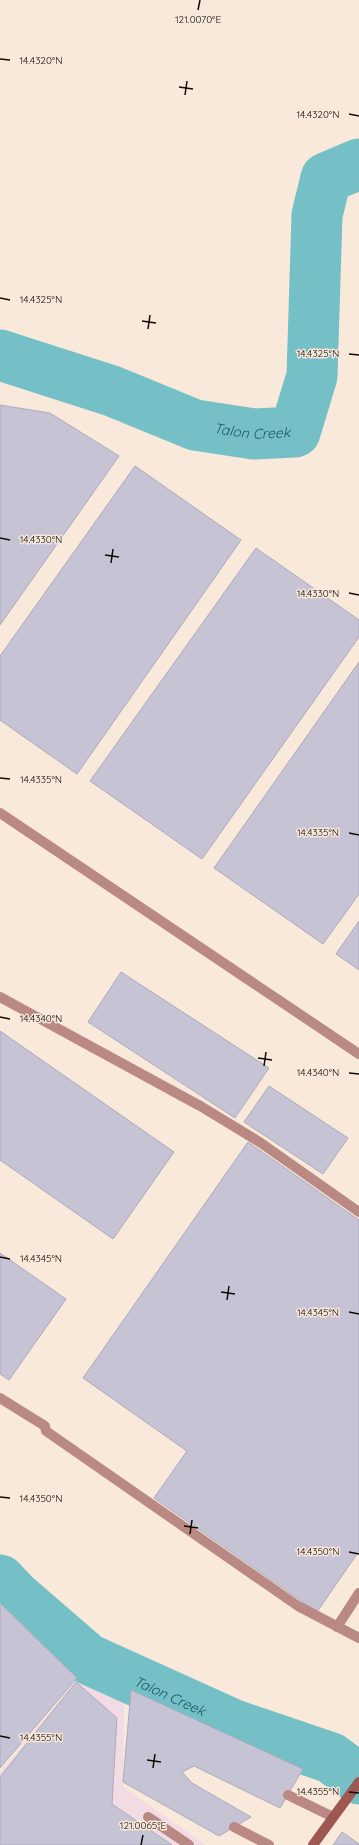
<svg xmlns="http://www.w3.org/2000/svg" width="359" height="1845" font-family="Quicksand,sans-serif">
<style>
.commercial{fill:#f3dbe4}
.lines{fill:none;stroke-linecap:round;stroke-linejoin:round}
.river{stroke:#74c0c6;stroke-width:51}
.building{fill:#c6c3d5;stroke:#adaabc}
.lane{stroke:#ba8984;stroke-width:10}
.secondary{stroke:#9e5853;stroke-width:10}
.ticks{fill:none;stroke:#100b07;stroke-width:1.5}
.labels{text-anchor:middle;stroke-width:3;stroke-linejoin:round;paint-order:stroke}
.water-label{font-size:14px;font-style:italic;fill:#16585d;stroke:#f8e9db}
.ticks-label{font-size:10px;text-anchor:middle;fill:#100b07;stroke:#f8e9db;stroke-width:3;stroke-linejoin:round;paint-order:stroke}
</style>
<rect width="100%" height="100%" fill="#f8e9db"/>
<path class="commercial" d="M80,1676L124,1685L123,1787L206,1845H0V1772Z"/>
<g class="lines">
<g class="river">
<path id="s1" d="M0,355L112,391L195,425L254,434L295,432L312,376L317,215L326,178L359,164"/>
<path id="s2" d="M0,1580L14,1595L88,1659L234,1725L331,1758L359,1779"/>
</g>
</g>
<g class="building">
<path d="M0,405L50,413L119,456L0,625Z"/>
<path d="M135,466L241,540L77,774L0,720V656Z"/>
<path d="M256,548L359,620V637L202,859L90,781Z"/>
<path d="M359,662V894L323,944L214,868Z"/>
<path d="M359,921V970L336,954Z"/>
<path d="M121,972L269,1068L235,1118L88,1022Z"/>
<path d="M0,1031L174,1152L113,1239L0,1160Z"/>
<path d="M269,1086L348,1138L323,1174L244,1122Z"/>
<path d="M248,1142L359,1220V1551L317,1612L154,1498L187,1451L83,1378Z"/>
<path d="M0,1253L66,1299L9,1380L0,1374Z"/>
<path d="M0,1603L77,1678L0,1768Z"/>
<path d="M76,1682L117,1718L112,1804L172,1845H0V1777Z"/>
<path d="M131,1690L303,1769L280,1808L194,1766L182,1772L192,1783L251,1817L219,1836L123,1782Z"/>
<path d="M342,1832L359,1844V1845H333Z"/>
</g>
<g class="lines">
<g class="lane">
<path d="M0,813L359,1054"/>
<path d="M0,997L202,1107L261,1143L359,1212"/>
<path d="M0,1398L45,1426L46,1431L298,1606L359,1638"/>
<path d="M337,1627L359,1593"/>
<path d="M288,1795L333,1817"/>
<path d="M148,1817L189,1845"/>
<path d="M234,1827L269,1845"/>
</g>
<path class="secondary" d="M313,1845L359,1782"/>
</g>
<path class="ticks" d="M198,10L200,0M0,59L10,60M179,87L193,89M185,95L187,81M349,114L359,116M0,298L10,300M142,321L156,323M148,329L150,315M349,354L359,355M0,538L10,540M105,555L119,557M111,563L113,549M349,593L359,595M0,778L10,779M349,833L359,835M0,1017L10,1019M258,1058L272,1060M264,1066L266,1052M349,1073L359,1074M0,1257L10,1259M221,1292L235,1294M227,1300L229,1286M349,1312L359,1314M0,1497L10,1498M184,1526L198,1528M190,1534L192,1520M349,1552L359,1554M0,1736L10,1738M147,1760L161,1762M153,1768L155,1754M349,1792L359,1793M141,1845L143,1835"/>
<g class="labels">
<g class="water-label">
<text dy="5" stroke="none"><textPath href="#s1" startOffset="265">Talon Creek</textPath></text>
<text dy="5" stroke="none"><textPath href="#s2" startOffset="208">Talon Creek</textPath></text>
</g>
</g>
<g class="ticks-label">
<text x="198" y="23">121.0070°E</text>
<text x="41" y="64">14.4320°N</text>
<text x="318" y="118">14.4320°N</text>
<text x="41" y="303">14.4325°N</text>
<text x="318" y="357">14.4325°N</text>
<text x="41" y="543">14.4330°N</text>
<text x="318" y="597">14.4330°N</text>
<text x="41" y="783">14.4335°N</text>
<text x="318" y="836">14.4335°N</text>
<text x="41" y="1022">14.4340°N</text>
<text x="318" y="1076">14.4340°N</text>
<text x="41" y="1262">14.4345°N</text>
<text x="318" y="1316">14.4345°N</text>
<text x="41" y="1502">14.4350°N</text>
<text x="318" y="1555">14.4350°N</text>
<text x="41" y="1741">14.4355°N</text>
<text x="318" y="1795">14.4355°N</text>
<text x="143" y="1829">121.0065°E</text>
</g>
</svg>
